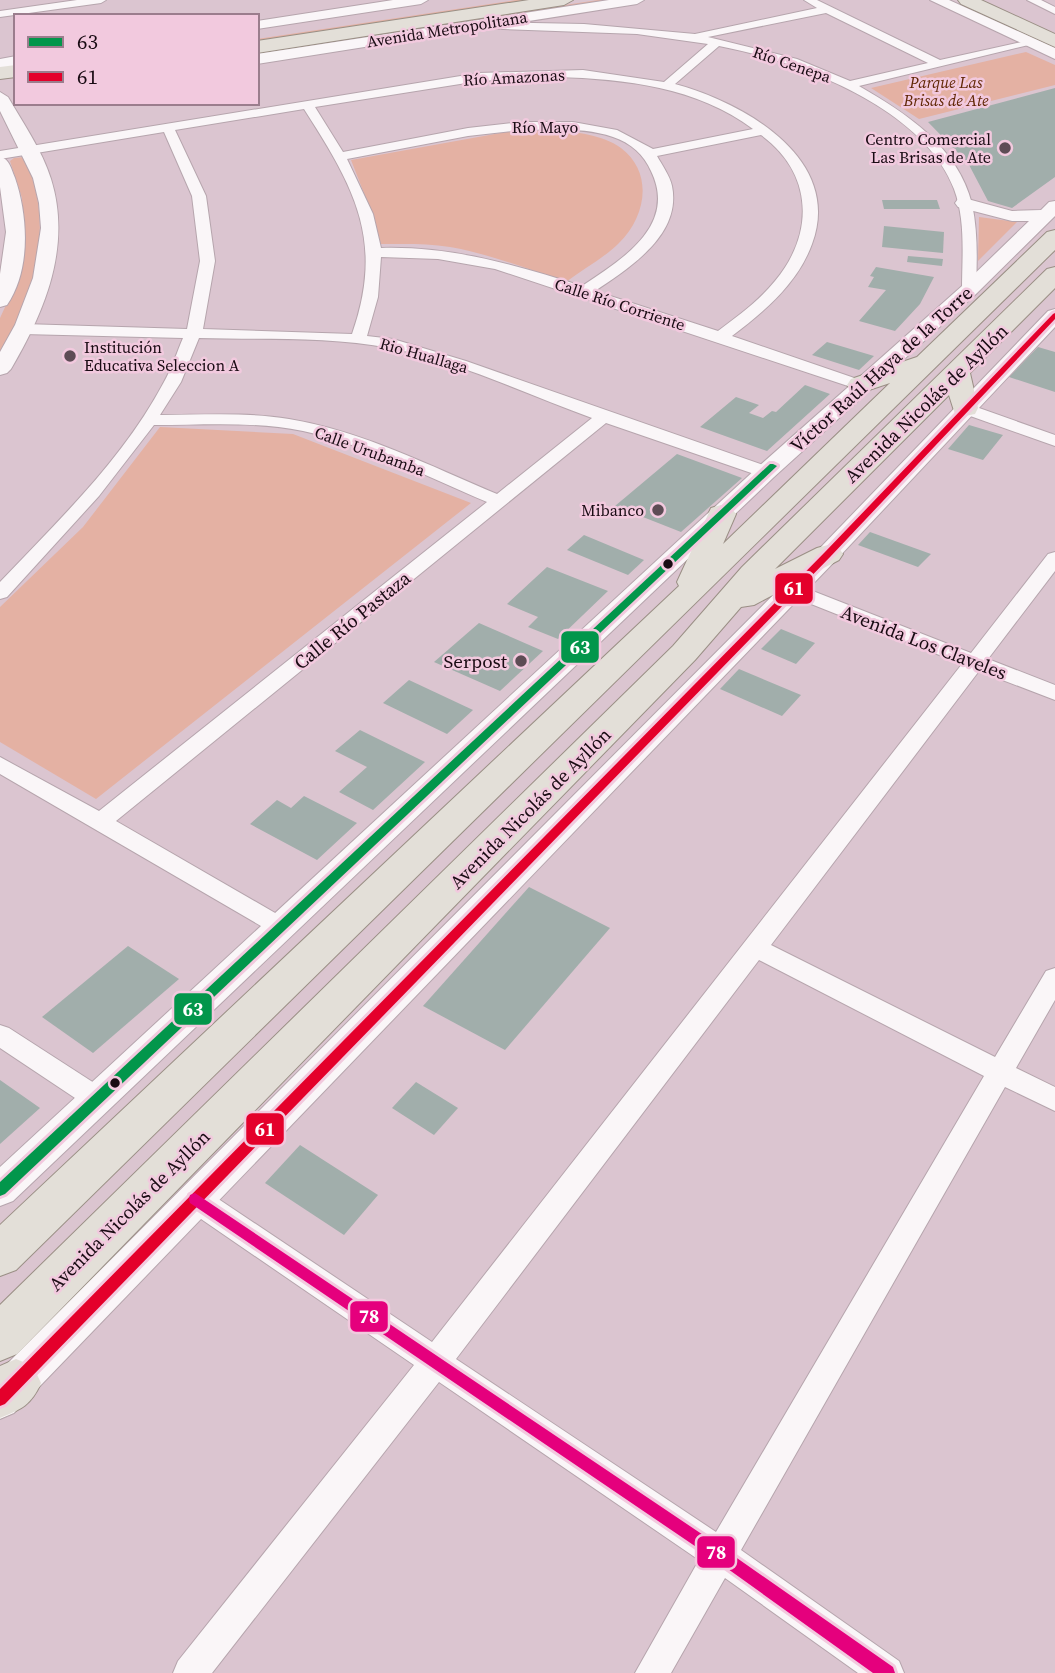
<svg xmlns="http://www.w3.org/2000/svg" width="1055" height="1673" font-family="'Source Serif 4',serif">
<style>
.green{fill:#e4b1a3}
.building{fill:#a1aeab}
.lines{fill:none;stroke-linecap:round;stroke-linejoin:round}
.minor-casing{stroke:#b6a5ad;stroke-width:2}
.tertiary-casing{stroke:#b6a5ad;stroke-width:2}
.primary-casing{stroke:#9a8f85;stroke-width:2}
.minor{fill:#faf6f8;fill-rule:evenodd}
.tertiary{fill:#faf6f8;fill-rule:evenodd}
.primary{fill:#e3dfd8;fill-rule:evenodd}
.bus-1-casing{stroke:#f2c9de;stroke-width:6}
.bus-2-casing{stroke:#f2c9de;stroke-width:6}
.bus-3-casing{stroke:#f2c9de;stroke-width:6}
.bus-1{fill:#02964b;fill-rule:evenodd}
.bus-2{fill:#e4002b;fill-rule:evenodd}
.bus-3{fill:#e5007d;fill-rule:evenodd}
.poi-dot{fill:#5d4c55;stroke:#f2c9de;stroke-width:2.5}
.bus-dot{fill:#190b13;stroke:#f2c9de;stroke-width:2.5}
.labels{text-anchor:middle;stroke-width:5;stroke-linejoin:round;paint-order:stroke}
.far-street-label{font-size:16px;fill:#190b13;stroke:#f2c9de}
.far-park-label{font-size:16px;font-style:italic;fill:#602604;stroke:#f2c9de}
.far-poi-label{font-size:16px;fill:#190b13;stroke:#f2c9de;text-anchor:end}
.street-label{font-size:19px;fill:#190b13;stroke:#f2c9de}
.poi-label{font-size:19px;fill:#190b13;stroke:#f2c9de;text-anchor:end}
.line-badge{stroke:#f2c9de;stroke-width:2.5}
.badge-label{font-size:19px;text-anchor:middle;font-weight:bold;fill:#fff}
</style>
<rect width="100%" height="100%" fill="#dbc5d0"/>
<g class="green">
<path d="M516,0H546L257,44V39Z"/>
<path d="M598,0H620L257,56V52Z"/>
<path d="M1026,52L1055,65V85L919,119L871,88Z"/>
<path d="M553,129C576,133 602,134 621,148C654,173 646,217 619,243C604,258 583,269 566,282C528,269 490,254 450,247C426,243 403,244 379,244L367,201L351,160L511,131Z"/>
<path d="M24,157C55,222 37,294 0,352V318L12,292L24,240L22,198L10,161L14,158Z"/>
<path d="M979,217L1017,222L978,261Z"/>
<path d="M160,427L293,434L471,503L96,799L0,742V607L83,527Z"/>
</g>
<g class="building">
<path d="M1055,88V177L1012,208L988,201L968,163L928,122Z"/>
<path d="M882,200H937L940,209H884Z"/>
<path d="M884,226L944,232L943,253L882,247Z"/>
<path d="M908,256L943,259L942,266L907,262Z"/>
<path d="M876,267L934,277L920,304L895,331L859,321L886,290L868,287L874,277L870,276Z"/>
<path d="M827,342L874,356L859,370L812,355Z"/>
<path d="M1038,347L1055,352V392L1009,377Z"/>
<path d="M805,385L830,394L767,451L700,427L736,397L759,405L749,413L763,418L772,411L776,412Z"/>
<path d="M969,425L1003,435L983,460L948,449Z"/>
<path d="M677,454L742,478L681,532L615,506Z"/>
<path d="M870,532L931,554L918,567L858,545Z"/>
<path d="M584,535L644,560L628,575L567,550Z"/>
<path d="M547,567L608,591L558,639L528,627L538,617L507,604Z"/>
<path d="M479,623L543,651L500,691L434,662Z"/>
<path d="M781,629L815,643L796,664L761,649Z"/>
<path d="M739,669L801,695L782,716L720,689Z"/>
<path d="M409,680L473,710L447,734L383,703Z"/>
<path d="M360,730L425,762L373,810L339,792L367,767L335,751Z"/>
<path d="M304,796L357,823L317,860L250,824L277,800L291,808Z"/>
<path d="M529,887L610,928L505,1050L423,1006Z"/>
<path d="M128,946L179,979L93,1053L42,1017Z"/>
<path d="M0,1080L40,1108L0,1144Z"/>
<path d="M416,1082L458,1108L434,1135L392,1108Z"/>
<path d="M300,1145L378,1195L344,1235L265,1183Z"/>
</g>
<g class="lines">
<defs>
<g id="minor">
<path d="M77,0H106L101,3L0,17V11Z"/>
<path d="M804,0H817L940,60L1031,40L1037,43L859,86C906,113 958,147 972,204C978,232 977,261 976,290L974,293L969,294L962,290C962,257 966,221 954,189C923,107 798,61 719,46L675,84C742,102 844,158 812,244C798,283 764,312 732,336L866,382L868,385L866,388H854L495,269L438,259L381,257L378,297L367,336L393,339L466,361L772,468L775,472L766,477L760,476L606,423L116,821L289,921L293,927L289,933L281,936L273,933L0,774V757L99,811L487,502C427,477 367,445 303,431C254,421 203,425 154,425L99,496L7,597L0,599V582C59,520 124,458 164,382C172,368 177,352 183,338L23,334L15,329L23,324L187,329L200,261L192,196L164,132L0,159V151L479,73L583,70L664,82L708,44L637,34L478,28L472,25L478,22L584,24L695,34L817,8ZM826,13L928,63L850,81L797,59L708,37ZM557,77C625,79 697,87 753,129L653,149L617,130L573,122H522L468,128L343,152L315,107L479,81ZM304,109C354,187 385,240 352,334L203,329L215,261L206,196L175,130ZM522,130C551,130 584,127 613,137C631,143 644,155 651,171C678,226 621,260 582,286C516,265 451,246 381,248L373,214L347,159L468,136ZM761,135C813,173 815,233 775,281C759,301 738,316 718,331L595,291C629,268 682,235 672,186C670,176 662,165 657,156ZM199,338C262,340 328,336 390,348C458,361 528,395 592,418L497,494C430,466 362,431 289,419C247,412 203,415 160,415L181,382Z"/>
<path d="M1027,0H1041L1055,7V14Z"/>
<path d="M965,403L1055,435V446L959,412L957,408Z"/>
<path d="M1055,552V571L988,659L1055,685V700L979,671L771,945L995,1057L1046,971L1055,968V1000L1016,1068L1055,1087V1111L1005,1087L741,1550L899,1661L904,1673H858L725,1578L671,1673H635L699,1560L439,1382L212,1673H173L178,1661L414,1365L185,1208L181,1199L185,1190L195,1187L205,1190L432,1342L962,664L786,594L783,590L786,586H800L971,653L1048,554ZM759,960L984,1076L716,1532L456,1359Z"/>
<path d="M0,1025L9,1028L105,1090L109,1098L105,1106L96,1109L87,1106L0,1048Z"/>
</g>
<g id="tertiary">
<path d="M393,0H428L421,4L257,29V21Z"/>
<path d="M609,0H644L637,4L257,64V54Z"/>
<path d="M930,0H949L1055,48V59Z"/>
<path d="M16,56V66L0,69V59Z"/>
<path d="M0,92L8,97C23,123 42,150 51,179C72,246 45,311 11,369L7,373L0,375V352L15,325L33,278L41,228L39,203L33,178L0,111Z"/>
<path d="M0,157C10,159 11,169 15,178C28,216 31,270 7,305L0,307V274L6,232L0,187Z"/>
<path d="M964,198L1012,211L1041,210L1049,202L1055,201V216L976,294L774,477L13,1201L0,1206V1167L758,467L962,286L1029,221H1012L958,207L955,203L958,199Z"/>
<path d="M1055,309V327L837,559L14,1413L0,1419V1371L819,549L1048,311Z"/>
</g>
<g id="primary">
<path d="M529,0H573L564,5L257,53V41Z"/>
<path d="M958,0H981L1055,34V47L961,4Z"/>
<path d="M16,65V77L0,79V67Z"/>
<path d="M1055,230V250L16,1270L0,1276V1225L679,586L677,582L711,508L721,505L731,508L736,514L723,544L890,383L860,393L851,391L847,385L851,379L917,357L1047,232Z"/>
<path d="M1055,267V288L970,373L978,408L975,414L965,416L955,414L949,395L775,569L817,548L828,545L839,548L843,554L839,560L754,605L741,607L695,660L17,1354L0,1361V1305L673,646L742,567L1047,269Z"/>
<path d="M16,1359L33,1366L41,1383C31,1405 22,1409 0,1418V1366Z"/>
</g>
</defs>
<use href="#minor" class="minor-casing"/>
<use href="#tertiary" class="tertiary-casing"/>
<use href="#primary" class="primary-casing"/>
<use href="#minor" class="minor"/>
<use href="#tertiary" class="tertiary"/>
<use href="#primary" class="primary"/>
<defs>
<path id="bus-1" d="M770,464H773L777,466L5,1194L0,1196V1182Z"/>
<path id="bus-2" d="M1055,313V319L831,556L5,1404L0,1406V1389L825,552L1053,314Z"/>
<path id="bus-3" d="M195,1193L724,1549L893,1667L895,1673H873L714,1559L190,1203L189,1199L190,1195Z"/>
</defs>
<use href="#bus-1" class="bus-1-casing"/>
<use href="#bus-2" class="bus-2-casing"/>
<use href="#bus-3" class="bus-3-casing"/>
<use href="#bus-1" class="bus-1"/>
<use href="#bus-2" class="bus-2"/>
<use href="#bus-3" class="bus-3"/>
</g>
<g class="poi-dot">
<circle cx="1005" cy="148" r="7"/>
<circle cx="70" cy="356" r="7"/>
<circle cx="658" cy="510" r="7"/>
<circle cx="521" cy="661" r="7"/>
</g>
<g class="bus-dot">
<circle cx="668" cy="564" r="6"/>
<circle cx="115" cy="1083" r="6"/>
</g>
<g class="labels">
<g class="far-street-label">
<text transform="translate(447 29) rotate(-9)" y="6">Avenida Metropolitana</text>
<text transform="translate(792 64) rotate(19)" y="6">Río Cenepa</text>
<text transform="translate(514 77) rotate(-3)" y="6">Río Amazonas</text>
<text x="545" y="133">Río Mayo</text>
<text transform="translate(620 304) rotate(18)" y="6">Calle Río Corriente</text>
<text transform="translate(424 355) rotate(16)" y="6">Rio Huallaga</text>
<text transform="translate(370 451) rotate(20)" y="6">Calle Urubamba</text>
</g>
<g class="far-park-label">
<text x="946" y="88">Parque Las<tspan x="946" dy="18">Brisas de Ate</tspan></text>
</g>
<g class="far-poi-label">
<text x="991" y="145">Centro Comercial<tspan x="991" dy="18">Las Brisas de Ate</tspan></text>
<text x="84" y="353" text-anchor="start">Institución<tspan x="84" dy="18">Educativa Seleccion A</tspan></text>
<text x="644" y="516">Mibanco</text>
</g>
<g class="street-label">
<text transform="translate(881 369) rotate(-42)" y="7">Víctor Raúl Haya de la Torre</text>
<text transform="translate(926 403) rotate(-44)" y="7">Avenida Nicolás de Ayllón</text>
<text transform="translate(352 620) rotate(-39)" y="7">Calle Río Pastaza</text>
<text transform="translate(924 642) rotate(21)" y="7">Avenida Los Claveles</text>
<text transform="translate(530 808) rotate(-45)" y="7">Avenida Nicolás de Ayllón</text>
<text transform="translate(129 1210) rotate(-45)" y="7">Avenida Nicolás de Ayllón</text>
</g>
<g class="poi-label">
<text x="507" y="668">Serpost</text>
</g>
</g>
<g class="line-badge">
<rect x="774" y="572" width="40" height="33" rx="7" fill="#e4002b"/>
<rect x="560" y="630" width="40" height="34" rx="7" fill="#02964b"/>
<rect x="173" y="992" width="40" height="34" rx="7" fill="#02964b"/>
<rect x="245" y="1112" width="40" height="34" rx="7" fill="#e4002b"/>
<rect x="349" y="1300" width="40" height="33" rx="7" fill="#e5007d"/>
<rect x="696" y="1535" width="40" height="34" rx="7" fill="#e5007d"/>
</g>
<g class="badge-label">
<text x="794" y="595">61</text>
<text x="580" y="654">63</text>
<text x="193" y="1016">63</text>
<text x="265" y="1136">61</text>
<text x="369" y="1323">78</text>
<text x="716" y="1559">78</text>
</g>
<rect x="14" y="14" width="245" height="91" fill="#f2c9de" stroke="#9b7d8d" stroke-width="2"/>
<rect x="28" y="37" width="35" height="10" fill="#02964b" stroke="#9b7d8d" stroke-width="2"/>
<text x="77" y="49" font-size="21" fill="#190b13">63</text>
<rect x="28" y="72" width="35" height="10" fill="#e4002b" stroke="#9b7d8d" stroke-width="2"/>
<text x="77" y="84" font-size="21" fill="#190b13">61</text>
</svg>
